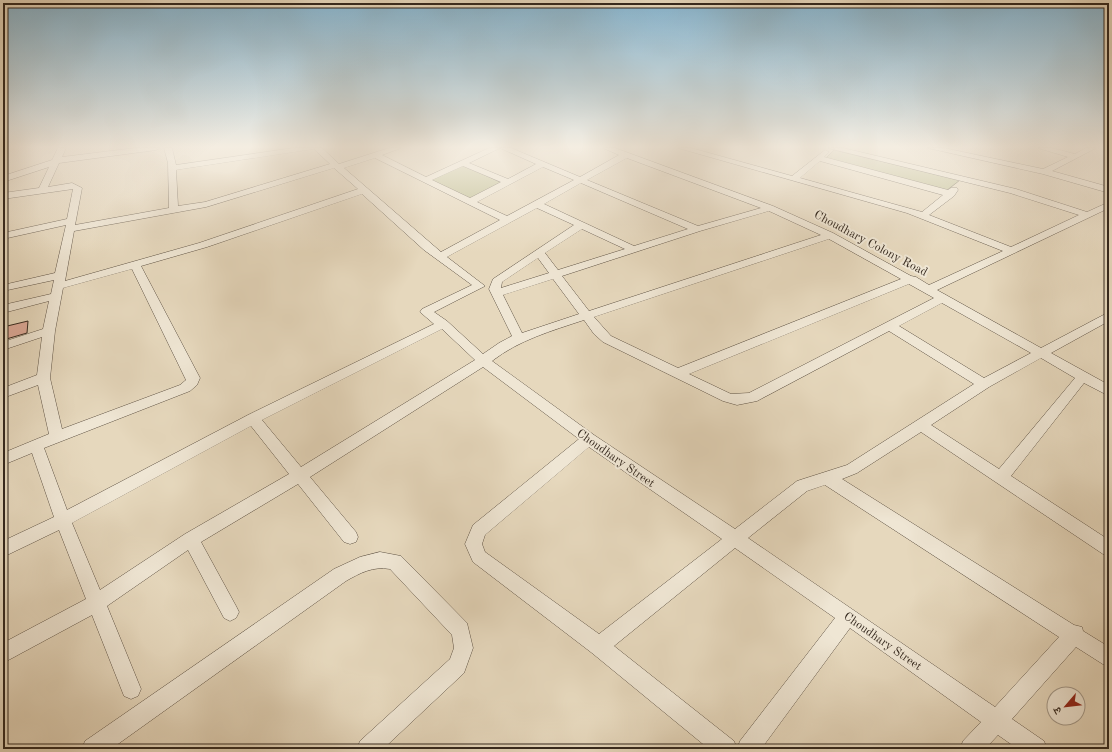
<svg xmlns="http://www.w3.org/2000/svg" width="1112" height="752" font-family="'Old Standard TT','Noto Serif Devanagari',serif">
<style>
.green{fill:#bcbc8d;stroke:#787256}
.building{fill:#e0ac9b;stroke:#34281e}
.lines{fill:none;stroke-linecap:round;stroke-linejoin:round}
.minor-casing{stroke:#605446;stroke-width:1}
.minor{fill:#efe6d4;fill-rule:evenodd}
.labels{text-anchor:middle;stroke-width:4;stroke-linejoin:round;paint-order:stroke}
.street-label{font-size:12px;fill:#34281e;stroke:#efe6d4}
</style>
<rect width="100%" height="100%" fill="#e6d8bd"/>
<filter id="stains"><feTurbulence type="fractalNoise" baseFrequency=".005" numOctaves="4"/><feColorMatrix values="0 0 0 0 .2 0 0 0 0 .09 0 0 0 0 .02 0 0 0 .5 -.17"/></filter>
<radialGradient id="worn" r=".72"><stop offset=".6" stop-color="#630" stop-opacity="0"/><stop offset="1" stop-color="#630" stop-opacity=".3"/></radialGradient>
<g class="green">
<path d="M834,150L960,180L946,191L825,159Z"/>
<path d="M462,164L502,183L471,199L429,180Z"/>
</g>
<path class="building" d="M28,321L27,333L3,340V327Z"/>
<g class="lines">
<defs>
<g id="minor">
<path d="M58,148H66L62,157L135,148H160L156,150L59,163L48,187L72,183L82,188L75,225L169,208L168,163L164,148H172L176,165L293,148H322L339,164L389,148H401L382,155L426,177L489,148H500L469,163L508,179L536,164L500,148H511L580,177L619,155L603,148H615L773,206L833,233L911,276L916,277L929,285L1003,251L907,213L678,148H691L792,176L825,150L829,152L824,157L948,190L951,188H957L958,190L954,196L929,215L1011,247L1079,215L1010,193L828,148H843L1016,189L1087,212L1109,202V208L937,290L1041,348L1109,312V321L1051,353L1109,385V396L1084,383L1011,476L1109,540V557L1103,554L921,432L857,473L842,479L1074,625L1082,627L1083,631L1109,647V668L1076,647L1012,719L1044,741L1047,749H1018L998,735L985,749H960L963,741L981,722L850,628L761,749H737L740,741L835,618L735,548L614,646L734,741L737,749H709L592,653L473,562L465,544L473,525L579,439L483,367L310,477L356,532L358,537L356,542L350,544L344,542L298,484L201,542L236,606L239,612L236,618L230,621L224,618L188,550L107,606L141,689L138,696L131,699L124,696L92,615L3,663V643L86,599L59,530L3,557V541L54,517L32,453L3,465V453L49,434L38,385L3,398V388L37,375L42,337L3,350V342L43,329L49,301L3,313V305L51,294L54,280L3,291V285L55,273L66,225L3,239V233L67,219L73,189L3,199V193L39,188L49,167L3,182V176L52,160ZM314,149L330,164L205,202L178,206L176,170ZM375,158L500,220L441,252L344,168ZM627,158L761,208L698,226L587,180ZM820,161L943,195L922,212L800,178ZM463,166L501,182L470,198L432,180ZM543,167L574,180L507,216L477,202ZM334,168L358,189L199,243L65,281L74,231L206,207ZM581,183L688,229L634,246L544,204ZM362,194L424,250L472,285L422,309L420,312L434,324L248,415L67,510L44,448L190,391L197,385L200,378L141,266L207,247ZM537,208L574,225L493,279L489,289L512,336L499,343L483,354L447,321L434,312L485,286L447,257ZM769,211L821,235L589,311L562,276L700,231ZM582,229L625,249L558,270L545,253ZM829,239L901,279L678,368L611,336L594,317ZM538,258L549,273L501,288L502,282ZM132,269L186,380L180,385L62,429L50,378L55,331L63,288ZM553,279L579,314L522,333L503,295ZM909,284L934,298L749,393L731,394L689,374ZM942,303L1031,353L984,378L899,326ZM584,320L594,334L603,342L723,401L737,405L757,401L889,331L974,384L847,465L797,481L735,529L594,435L492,361C519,340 551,331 584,320ZM442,329L475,360L301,467L262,420ZM1041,358L1075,378L999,469L931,425L989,387ZM251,426L289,474L185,534L100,590L72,523ZM589,447L722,539L599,634L485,552L482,544L485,535ZM825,485L1059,637L995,707L748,538L807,491Z"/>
<path d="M928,148H944L1043,169L1068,157L1038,148H1052L1075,154L1086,148H1096L1052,171L1109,187V193L1043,174Z"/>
<path d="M380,552L401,556L467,623L473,648L464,673L383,749H357L360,741L450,659L454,648L452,635L390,569C373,566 360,573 346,581L111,749H82L85,741L334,569L360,557Z"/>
</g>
</defs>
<use href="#minor" class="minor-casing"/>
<use href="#minor" class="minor"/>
</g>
<linearGradient id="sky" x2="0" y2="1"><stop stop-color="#87b6d1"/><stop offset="0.58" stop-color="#f4ede1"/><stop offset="1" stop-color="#f4ede1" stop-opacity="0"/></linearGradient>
<rect width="1112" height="253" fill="url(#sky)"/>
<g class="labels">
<g class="street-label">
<text transform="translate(871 243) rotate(28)" y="4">Choudhary Colony Road</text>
<text transform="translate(616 458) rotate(35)" y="4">Choudhary Street</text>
<text transform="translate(883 641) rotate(35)" y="4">Choudhary Street</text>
</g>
</g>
<rect width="1112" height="752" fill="none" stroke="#e6d8bd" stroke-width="16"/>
<rect x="4" y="4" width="1104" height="744" fill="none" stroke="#34281e" stroke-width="2"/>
<rect x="8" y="8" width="1096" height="736" fill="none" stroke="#34281e"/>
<g transform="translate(1066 706) rotate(242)"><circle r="19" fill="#efe6d4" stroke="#a49a8b"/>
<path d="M0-3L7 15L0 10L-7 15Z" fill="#8f2418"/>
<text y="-6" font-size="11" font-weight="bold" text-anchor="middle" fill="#34281e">उ</text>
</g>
<rect width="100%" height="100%" filter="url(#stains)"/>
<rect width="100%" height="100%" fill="url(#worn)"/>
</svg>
